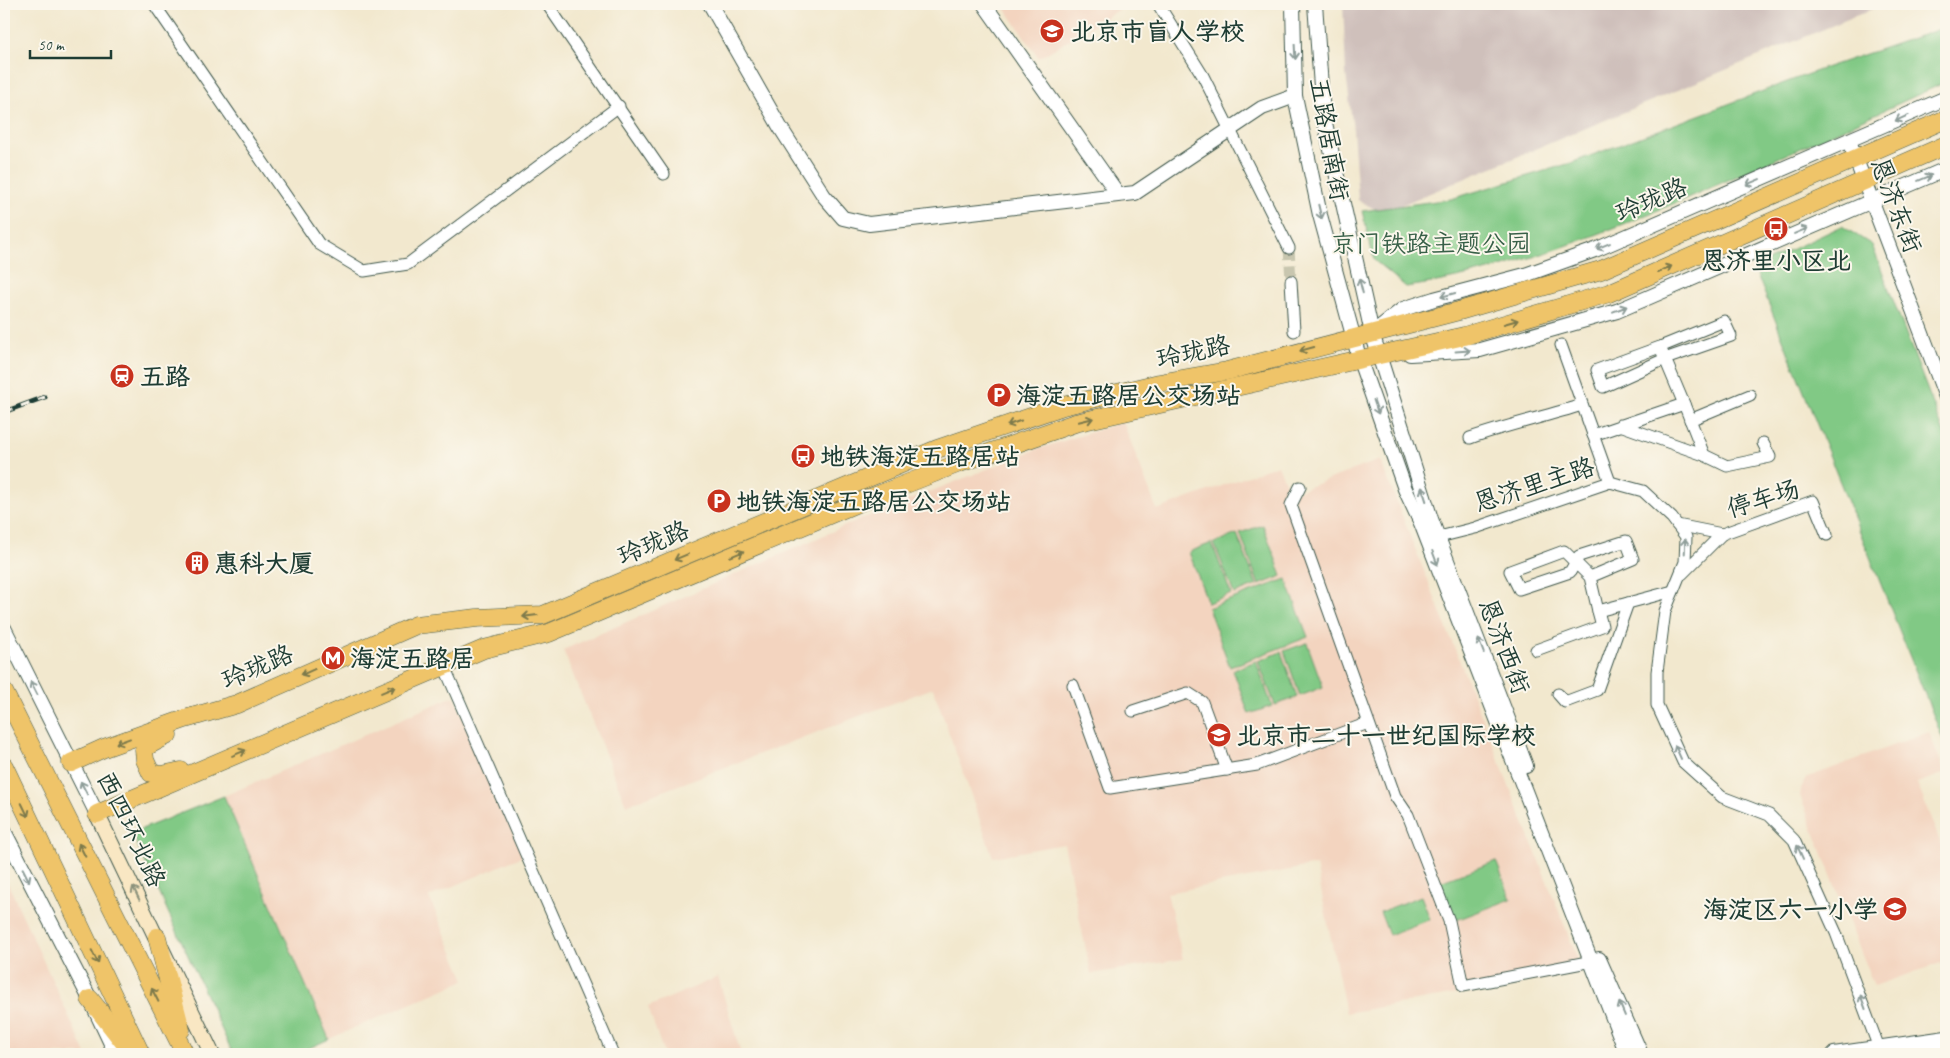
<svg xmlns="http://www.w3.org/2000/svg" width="1950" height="1058" font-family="Caveat,'LXGW WenKai TC',sans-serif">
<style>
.built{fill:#f3d4bf}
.industrial{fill:#cfc0bb}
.green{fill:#81c985;stroke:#50835c}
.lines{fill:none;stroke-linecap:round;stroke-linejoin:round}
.minor-tunnel{stroke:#c8c6af;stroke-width:11;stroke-dasharray:11 5.5;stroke-linecap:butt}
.minor-casing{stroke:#3f574b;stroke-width:13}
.tertiary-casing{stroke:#3f574b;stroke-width:16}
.secondary-casing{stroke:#3f574b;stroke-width:17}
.primary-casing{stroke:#3f574b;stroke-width:19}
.trunk-casing{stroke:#3f574b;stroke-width:19}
.minor{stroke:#fff;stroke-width:11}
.tertiary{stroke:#fff;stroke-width:14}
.secondary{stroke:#f9e7c3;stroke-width:15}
.primary{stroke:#efc469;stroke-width:18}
.trunk{stroke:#efc469;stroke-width:18}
.rail-casing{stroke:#1f3d34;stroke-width:5}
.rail{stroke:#fbf7ec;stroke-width:3;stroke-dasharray:9;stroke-linecap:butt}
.oneway{stroke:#8f9e9a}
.oneway2{stroke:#7d7a4c}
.oneway3{stroke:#8c927c}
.labels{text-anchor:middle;stroke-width:4;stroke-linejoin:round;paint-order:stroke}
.poi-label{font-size:25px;font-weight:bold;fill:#1f3d34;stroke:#fbf7ec;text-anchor:start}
.street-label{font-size:25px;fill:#1f3d34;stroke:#fbf7ec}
.park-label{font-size:25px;fill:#386048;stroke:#fbf7ec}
</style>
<rect width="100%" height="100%" fill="#fbf7ec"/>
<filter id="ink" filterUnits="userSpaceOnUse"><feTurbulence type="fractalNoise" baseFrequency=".02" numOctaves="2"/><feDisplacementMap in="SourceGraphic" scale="10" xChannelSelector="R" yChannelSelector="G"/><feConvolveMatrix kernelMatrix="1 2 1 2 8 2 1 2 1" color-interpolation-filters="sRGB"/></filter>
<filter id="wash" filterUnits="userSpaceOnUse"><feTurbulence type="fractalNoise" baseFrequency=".0096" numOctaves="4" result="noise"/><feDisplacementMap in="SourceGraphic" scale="20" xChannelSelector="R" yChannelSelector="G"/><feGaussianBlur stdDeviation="1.12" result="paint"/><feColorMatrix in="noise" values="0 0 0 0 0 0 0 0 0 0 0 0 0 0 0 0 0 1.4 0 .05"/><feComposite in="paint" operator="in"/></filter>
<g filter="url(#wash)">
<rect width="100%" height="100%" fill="#f2e8ce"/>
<g class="built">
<path d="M1002,4H1128L1039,58Z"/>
<path d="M1123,422L1157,510L1278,465L1290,494L1380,460L1583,972L1346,1013L1316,865L1167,893L1183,959L1091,974L1064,844L993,857L933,688L626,805L563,650L854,522L1035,450Z"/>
<path d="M454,696L523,856L429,897L465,980L329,1039L224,796Z"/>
<path d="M1929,732L1945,773L1917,783L1946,857V961L1874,986L1799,793L1806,778Z"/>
<path d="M4,875L86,1054H4Z"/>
<path d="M718,977L741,1054H664L648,1007Z"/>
</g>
<path class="industrial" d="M1343,4H1884L1382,213L1358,200L1353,129L1346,74Z"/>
<g class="green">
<path d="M1946,27V82C1858,122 1769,163 1680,201C1591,238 1501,274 1406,287L1374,260L1362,211L1451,199L1571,163L1819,70Z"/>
<path d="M1842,226L1872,245L1946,438V747L1754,267Z"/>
<path d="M1263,525L1282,576L1259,585L1240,533Z"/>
<path d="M1237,534L1257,585L1234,594L1214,543Z"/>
<path d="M1212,543L1231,594L1208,603L1189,552Z"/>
<path d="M1286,579L1308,637L1230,667L1208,608Z"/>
<path d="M1307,643L1323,687L1300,696L1284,651Z"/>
<path d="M1281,652L1297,697L1275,705L1258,661Z"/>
<path d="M1256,661L1272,706L1249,714L1233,670Z"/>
<path d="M224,796L329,1039L296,1054H233L132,833Z"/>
<path d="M1496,861L1511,899L1454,921L1440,882Z"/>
<path d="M1421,896L1430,919L1389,935L1380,912Z"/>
</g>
</g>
<g filter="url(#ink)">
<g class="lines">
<path class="minor-tunnel" d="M1289,248L1291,281"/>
<defs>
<g id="minor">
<path d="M154,4L319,244L364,271L408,264L619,106"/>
<path d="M547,4L664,174"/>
<path d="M1158,4L1203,76L1289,248"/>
<path d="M1291,281L1294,331"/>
<path d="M1561,345L1610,482"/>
<path d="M1660,347L1597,370L1603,387L1665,359L1731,336L1724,321L1660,347L1684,404"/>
<path d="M1690,420L1750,395"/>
<path d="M1593,435L1684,404L1704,455L1620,425"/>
<path d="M1470,438C1507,425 1544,417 1582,405"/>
<path d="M1704,455L1727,466L1770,457L1763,443"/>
<path d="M1300,487L1291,505L1395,796L1408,815L1449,921L1463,986L1598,960"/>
<path d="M1677,525L1722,534L1682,574"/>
<path d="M1722,534L1813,501L1827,535"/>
<path d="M1439,537L1475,528L1610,482L1643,491L1672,518L1686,537L1685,562L1665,611L1657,672V705L1683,762L1722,797L1769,815L1794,840L1836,933L1879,1048"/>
<path d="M1590,577L1564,551L1510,571L1519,589L1570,572L1579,556L1626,541L1633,559L1590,577L1598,611L1673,591"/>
<path d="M1536,650L1602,626L1598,611"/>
<path d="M444,666L613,1054"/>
<path d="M1073,685L1110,788L1257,765L1368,723"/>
<path d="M1558,694L1565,702L1597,690L1628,603"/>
<path d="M1133,711L1188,693L1202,702L1227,770"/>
</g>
<g id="tertiary">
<path d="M710,4L780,127L824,196L843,218L869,224L1135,193L1262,108L1295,96"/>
<path d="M984,4L1118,194"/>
<path d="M1293,4L1295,96L1320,215L1360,361L1405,489L1421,523L1627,1054"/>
<path d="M1315,4L1323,114L1372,333L1431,519L1526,766"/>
<path d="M1849,141L1946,397"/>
<path d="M1375,331L1403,309L1434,299L1525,275L1595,250L1946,98"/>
<path d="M1410,354L1480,350L1617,311L1946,169"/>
<path d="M4,628L97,814"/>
<path d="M4,831L90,999L116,1054"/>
<path d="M1599,959L1641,1054"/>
<path d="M1834,1054L1946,1038"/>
<path d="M1911,1054L1946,1048"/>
</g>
<path id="secondary" d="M97,814L212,1054"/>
<g id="primary">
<path d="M168,735L149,745L144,750L145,760L151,773L162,775L181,771"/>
<path d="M71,763L104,748L185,719L237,704L416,625L477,618L543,615L937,449L1063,406L1159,383L1227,371L1459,311L1601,270L1946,119"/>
<path d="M97,814L484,649L549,633L855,504L957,464L1075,423L1464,336L1609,293L1946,145"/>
</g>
<g id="trunk">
<path d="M4,692L185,1054"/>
<path d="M4,766L141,1054"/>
<path d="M157,937L181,1030"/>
<path d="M90,999L133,1054"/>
</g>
</defs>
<use href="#minor" class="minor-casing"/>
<use href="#tertiary" class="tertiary-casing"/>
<use href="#secondary" class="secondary-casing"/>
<use href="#primary" class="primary-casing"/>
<use href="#trunk" class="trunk-casing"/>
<use href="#minor" class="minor"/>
<use href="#tertiary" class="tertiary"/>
<use href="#secondary" class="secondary"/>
<use href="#primary" class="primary"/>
<use href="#trunk" class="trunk"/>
<defs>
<path id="rail" d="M4,412L45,397"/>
</defs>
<use href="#rail" class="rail-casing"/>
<use href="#rail" class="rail"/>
</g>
<defs><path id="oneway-shaft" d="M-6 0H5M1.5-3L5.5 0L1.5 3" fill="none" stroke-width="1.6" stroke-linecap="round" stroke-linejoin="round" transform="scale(1.25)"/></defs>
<g class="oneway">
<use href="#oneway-shaft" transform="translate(1295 52) rotate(87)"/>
<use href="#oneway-shaft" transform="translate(1902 118) rotate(156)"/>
<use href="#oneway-shaft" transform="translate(1925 178) rotate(-23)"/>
<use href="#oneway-shaft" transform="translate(1753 182) rotate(157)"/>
<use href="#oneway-shaft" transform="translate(1320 212) rotate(77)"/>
<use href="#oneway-shaft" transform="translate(1801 231) rotate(-23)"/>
<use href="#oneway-shaft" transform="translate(1603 246) rotate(157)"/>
<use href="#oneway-shaft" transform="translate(1361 286) rotate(-104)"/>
<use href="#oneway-shaft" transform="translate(1448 295) rotate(165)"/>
<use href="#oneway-shaft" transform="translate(1620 309) rotate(-21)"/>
<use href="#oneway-shaft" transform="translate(1463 351) rotate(-4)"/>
<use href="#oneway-shaft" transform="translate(1376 407) rotate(71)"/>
<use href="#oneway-shaft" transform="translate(1424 494) rotate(-108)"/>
<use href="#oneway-shaft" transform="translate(1685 546) rotate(-88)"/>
<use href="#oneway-shaft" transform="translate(1435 558) rotate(69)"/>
<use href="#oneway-shaft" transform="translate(1481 646) rotate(-111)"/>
<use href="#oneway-shaft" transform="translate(34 688) rotate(-117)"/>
<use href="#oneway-shaft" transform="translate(1678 752) rotate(-114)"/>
<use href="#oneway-shaft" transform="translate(84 788) rotate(-117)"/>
<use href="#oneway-shaft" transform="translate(1800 852) rotate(-114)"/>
<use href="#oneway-shaft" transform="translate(26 875) rotate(63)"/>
<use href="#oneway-shaft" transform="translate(1863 1002) rotate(-110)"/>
<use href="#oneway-shaft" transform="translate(1622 1009) rotate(-113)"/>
</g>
<g class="oneway2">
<use href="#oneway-shaft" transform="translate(1665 269) rotate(-24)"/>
<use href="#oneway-shaft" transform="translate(1511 322) rotate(-16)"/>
<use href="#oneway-shaft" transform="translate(1307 349) rotate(165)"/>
<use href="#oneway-shaft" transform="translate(1086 420) rotate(-13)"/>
<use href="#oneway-shaft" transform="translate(1014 423) rotate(161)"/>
<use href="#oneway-shaft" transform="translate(737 554) rotate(-23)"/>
<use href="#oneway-shaft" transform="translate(681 557) rotate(157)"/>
<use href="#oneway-shaft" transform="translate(530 616) rotate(173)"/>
<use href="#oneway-shaft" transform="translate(308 672) rotate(156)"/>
<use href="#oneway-shaft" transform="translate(388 690) rotate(-23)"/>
<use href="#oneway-shaft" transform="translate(123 741) rotate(160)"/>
<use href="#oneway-shaft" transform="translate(239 753) rotate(-23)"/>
<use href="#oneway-shaft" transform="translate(25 810) rotate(64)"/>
<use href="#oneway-shaft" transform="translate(82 850) rotate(-117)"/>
<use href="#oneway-shaft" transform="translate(95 957) rotate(64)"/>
<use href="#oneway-shaft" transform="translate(155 995) rotate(-117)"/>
</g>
<use class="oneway3" href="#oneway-shaft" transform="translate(136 893) rotate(-116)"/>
</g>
<defs>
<symbol id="school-disc" viewBox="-11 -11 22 22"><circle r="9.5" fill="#c8321e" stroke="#fbf7ec"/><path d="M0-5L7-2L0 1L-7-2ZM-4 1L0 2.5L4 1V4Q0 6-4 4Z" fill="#fff"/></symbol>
<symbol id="bus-disc" viewBox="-11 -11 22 22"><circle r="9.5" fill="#c8321e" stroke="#fbf7ec"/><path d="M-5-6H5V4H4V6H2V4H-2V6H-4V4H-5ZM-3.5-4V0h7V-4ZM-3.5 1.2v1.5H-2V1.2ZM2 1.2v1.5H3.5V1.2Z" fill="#fff"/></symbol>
<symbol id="station-disc" viewBox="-11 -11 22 22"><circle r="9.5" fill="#c8321e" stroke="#fbf7ec"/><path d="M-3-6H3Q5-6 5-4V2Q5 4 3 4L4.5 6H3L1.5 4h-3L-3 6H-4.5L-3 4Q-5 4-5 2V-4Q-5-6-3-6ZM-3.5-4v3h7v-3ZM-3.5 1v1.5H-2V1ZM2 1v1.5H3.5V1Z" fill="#fff"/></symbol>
<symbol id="parking-disc" viewBox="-11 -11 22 22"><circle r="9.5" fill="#c8321e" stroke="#fbf7ec"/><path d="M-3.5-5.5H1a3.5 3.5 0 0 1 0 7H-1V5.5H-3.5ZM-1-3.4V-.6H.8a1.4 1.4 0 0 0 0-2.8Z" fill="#fff"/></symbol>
<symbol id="building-disc" viewBox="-11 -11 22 22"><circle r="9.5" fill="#c8321e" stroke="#fbf7ec"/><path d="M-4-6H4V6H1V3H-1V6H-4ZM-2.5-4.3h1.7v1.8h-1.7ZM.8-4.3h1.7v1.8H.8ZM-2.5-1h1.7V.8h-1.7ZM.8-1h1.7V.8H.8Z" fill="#fff"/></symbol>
<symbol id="metro-disc" viewBox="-11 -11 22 22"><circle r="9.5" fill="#c8321e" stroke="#fbf7ec"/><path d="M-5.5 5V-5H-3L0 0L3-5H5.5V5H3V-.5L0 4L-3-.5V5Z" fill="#fff"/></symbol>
</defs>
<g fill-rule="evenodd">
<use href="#school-disc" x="1038" y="17" width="28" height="28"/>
<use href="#bus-disc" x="1762" y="215" width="28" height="28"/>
<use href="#station-disc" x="108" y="362" width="28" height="28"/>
<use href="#parking-disc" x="985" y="381" width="28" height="28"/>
<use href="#bus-disc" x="789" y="442" width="28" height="28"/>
<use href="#parking-disc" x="705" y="487" width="28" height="28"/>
<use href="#building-disc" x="183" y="549" width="28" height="28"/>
<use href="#metro-disc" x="319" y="644" width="28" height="28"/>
<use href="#school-disc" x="1205" y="721" width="28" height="28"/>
<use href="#school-disc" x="1881" y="895" width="28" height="28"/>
</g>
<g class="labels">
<g class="poi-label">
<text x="1070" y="40">北京市盲人学校</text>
<text x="1776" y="269" text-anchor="middle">恩济里小区北</text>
<text x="140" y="385">五路</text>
<text x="1016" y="404">海淀五路居公交场站</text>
<text x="820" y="465">地铁海淀五路居站</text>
<text x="736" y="510">地铁海淀五路居公交场站</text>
<text x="214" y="572">惠科大厦</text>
<text x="350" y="667">海淀五路居</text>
<text x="1236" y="744">北京市二十一世纪国际学校</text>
<text x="1878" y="918" text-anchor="end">海淀区六一小学</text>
</g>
<g class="street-label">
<text transform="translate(1330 139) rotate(80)" y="9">五路居南街</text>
<text transform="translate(1651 199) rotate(-23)" y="9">玲珑路</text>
<text transform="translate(1897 205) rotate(69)" y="9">恩济东街</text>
<text transform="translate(1193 351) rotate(-12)" y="9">玲珑路</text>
<text transform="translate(1534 484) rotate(-18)" y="9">恩济里主路</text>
<text transform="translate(1763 498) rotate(-17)" y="9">停车场</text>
<text transform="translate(653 542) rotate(-23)" y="9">玲珑路</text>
<text transform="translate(1505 646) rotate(69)" y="9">恩济西街</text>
<text transform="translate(257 666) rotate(-23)" y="9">玲珑路</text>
<text transform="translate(132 829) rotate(64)" y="9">西四环北路</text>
</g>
<g class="park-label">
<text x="1431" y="252">京门铁路主题公园</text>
</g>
</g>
<rect width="1950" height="1058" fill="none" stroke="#fbf7ec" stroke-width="20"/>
<path d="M30 50v8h81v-8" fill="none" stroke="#1f3d34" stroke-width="2.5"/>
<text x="38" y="50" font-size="15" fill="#1f3d34" stroke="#fbf7ec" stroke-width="4" paint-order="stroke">50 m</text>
</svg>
